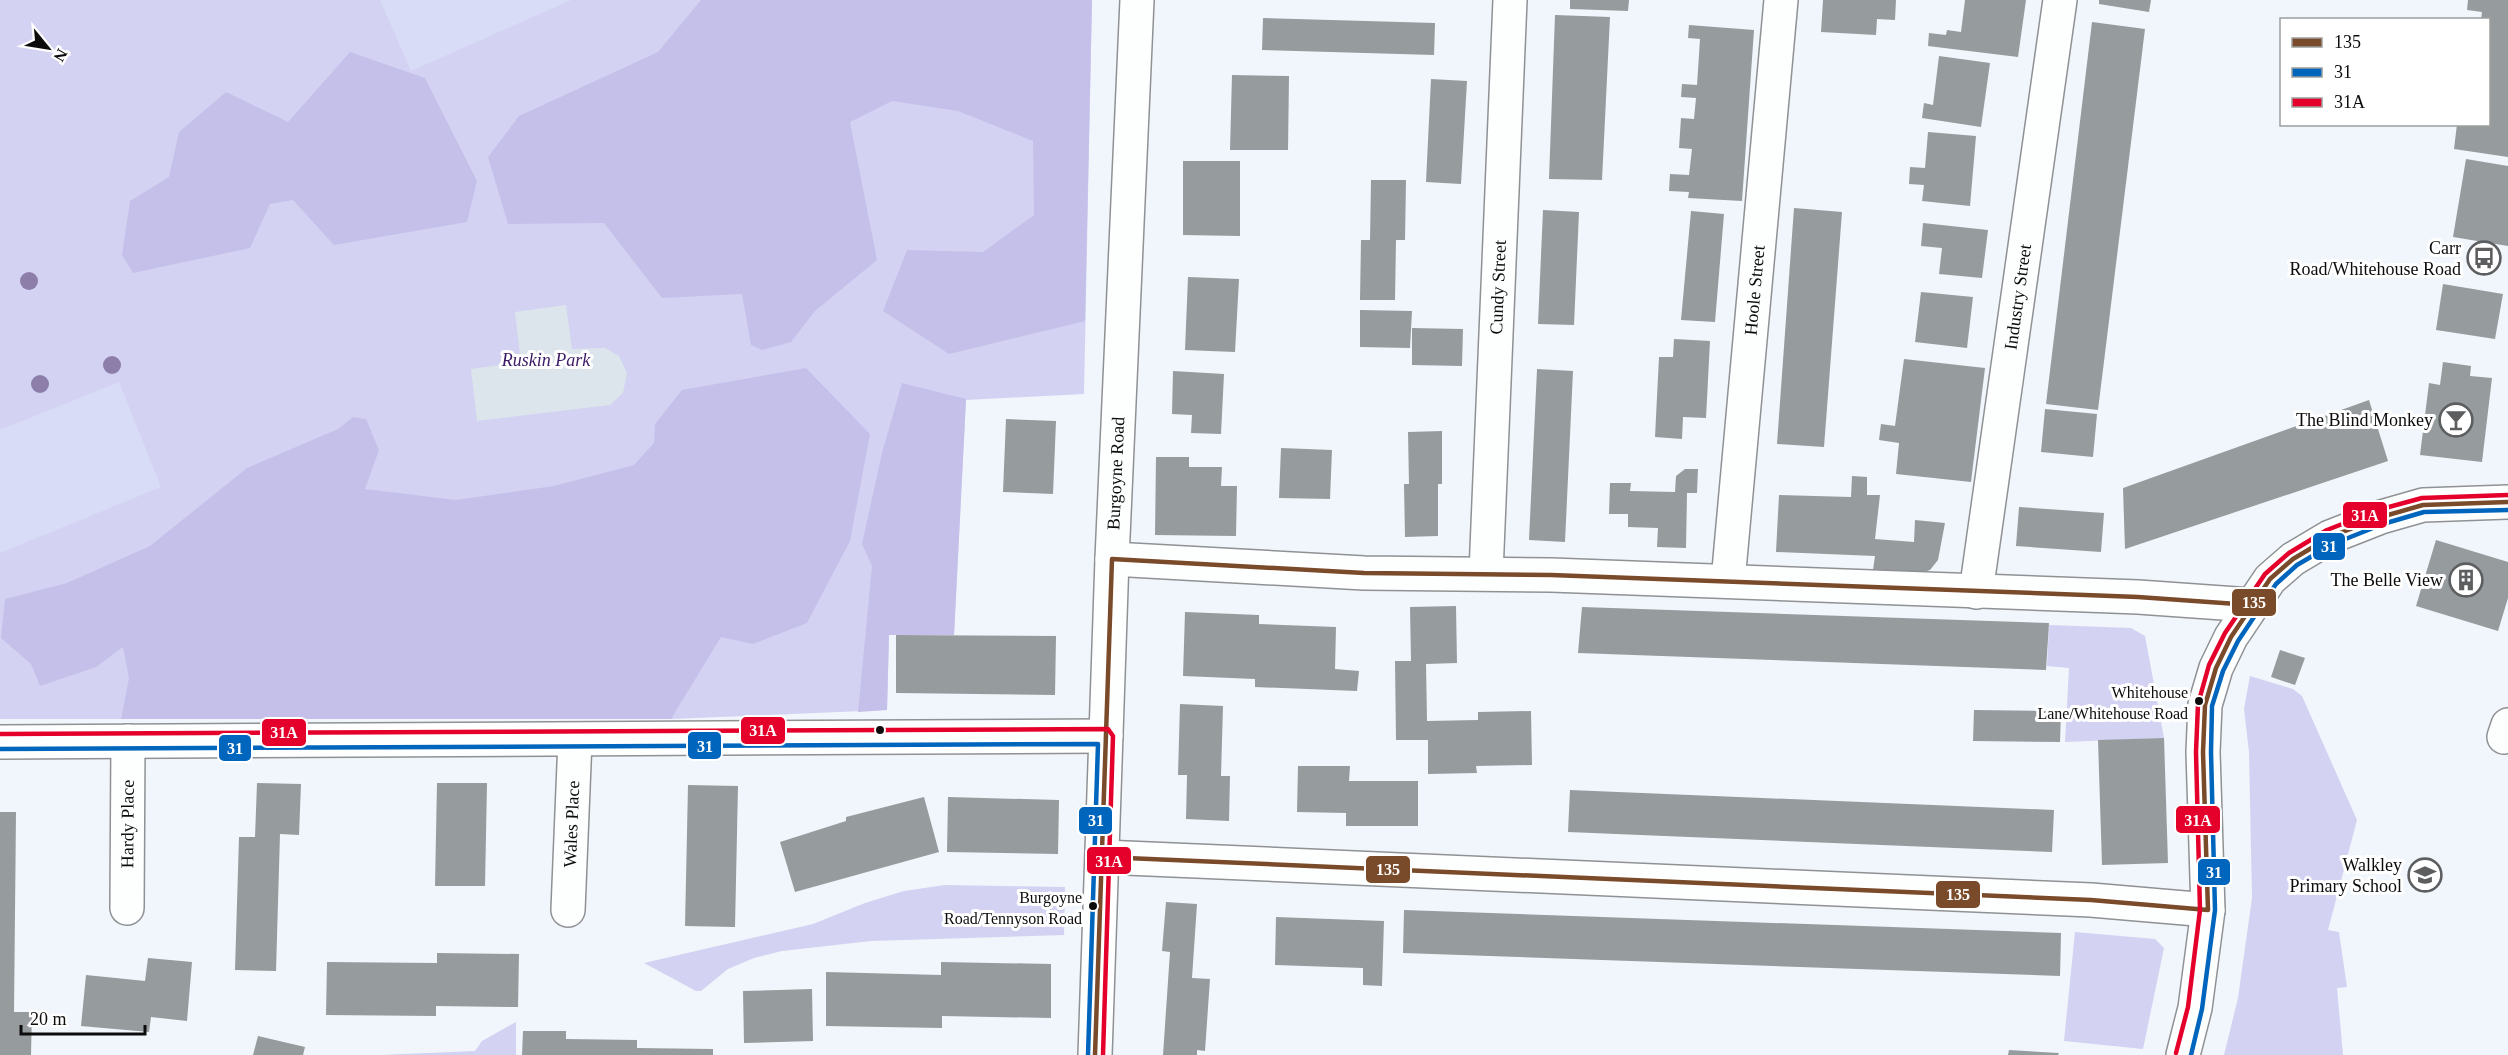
<svg xmlns="http://www.w3.org/2000/svg" width="2508" height="1055" font-family="'Times New Roman',serif">
<style>
.green{fill:#d3d2f2}
.forest{fill:#c5c0ea}
.pitch{fill:#d9dcf6}
.plaza{fill:#dbe5eb}
.building{fill:#969b9e}
.lines{fill:none;stroke-linecap:round;stroke-linejoin:round}
.minor-casing{stroke:#8f9194;stroke-width:36}
.tertiary-casing{stroke:#8f9194;stroke-width:36}
.minor{stroke:#fdfefe;stroke-width:33}
.tertiary{stroke:#fdfefe;stroke-width:33}
.bus-1-casing{stroke:#fff;stroke-width:9}
.bus-2-casing{stroke:#fff;stroke-width:9}
.bus-3-casing{stroke:#fff;stroke-width:9}
.bus-1{stroke:#7a4b2a;stroke-width:4.5}
.bus-2{stroke:#0065bd;stroke-width:4.5}
.bus-3{stroke:#e4002b;stroke-width:4.5}
.tree{fill:#8d7ea9}
.bus-dot{fill:#0c0c0c;stroke:#fff;stroke-width:2}
.labels{text-anchor:middle;stroke-width:6;stroke-linejoin:round;paint-order:stroke}
.bus-label{font-size:16px;fill:#0c0c0c;stroke:#fff;text-anchor:end}
.poi-label{font-size:18px;fill:#0c0c0c;stroke:#fff;text-anchor:end}
.street-label{font-size:18px;fill:#0c0c0c;stroke:#fff}
.park-label{font-size:18px;font-style:italic;fill:#3c1b66;stroke:#fff}
.line-badge{stroke:#fff;stroke-width:2}
.badge-label{font-size:16px;text-anchor:middle;font-weight:bold;fill:#fff}
</style>
<rect width="100%" height="100%" fill="#f0f6fb"/>
<g class="green">
<path d="M0,0H1092L1084,394L966,400L954,635H889L887,710L671,719H0Z"/>
<path d="M2049,625L2131,628L2145,636L2164,738L2065,742L2069,668L2047,666Z"/>
<path d="M2250,676L2293,689L2302,696L2357,820L2328,930L2339,932L2347,987L2337,988L2343,1055H2224L2238,998L2252,898L2249,752L2244,709Z"/>
<path d="M945,885L1065,887L1064,935L871,941L782,951L754,958L728,969L701,991H696L644,963L813,924L865,903L904,891Z"/>
<path d="M2075,932L2155,939L2164,948L2143,1049L2064,1041Z"/>
<path d="M516,1022V1055H381L475,1051L482,1041Z"/>
</g>
<g class="forest">
<path d="M701,0H1092L1085,321L949,354L883,311L907,250L983,252L1034,215L1033,141L958,111L892,101L850,122L877,260L815,311L791,342L762,350L751,345L742,294L662,298L604,223L508,224L488,157L519,116L658,52Z"/>
<path d="M350,52L425,78L477,181L467,222L334,245L293,200L270,204L250,248L133,273L122,255L130,201L169,177L179,132L226,92L288,122Z"/>
<path d="M806,368L870,434L850,541L807,623L753,644L721,637L671,719H121L129,678L123,647L96,667L40,686L31,664L1,638L5,599L67,583L150,546L247,468L338,429L353,417L366,419L379,450L365,489L456,500L554,486L634,465L654,443L655,424L682,390Z"/>
<path d="M902,383L966,399L954,635H889L887,710L858,712L872,566L862,544L882,453Z"/>
</g>
<g class="pitch">
<path d="M380,0H571L411,71Z"/>
<path d="M119,382L161,487L0,553V430Z"/>
</g>
<path class="plaza" d="M566,305L572,349L605,348L619,356L627,373L623,393L610,405L477,421L471,369L521,362L515,312Z"/>
<g class="building">
<path d="M1570,0H1629L1628,11L1570,9Z"/>
<path d="M1823,0H1896L1895,20L1877,19L1876,35L1821,32Z"/>
<path d="M1965,0H2026L2018,57L1928,46L1929,33L1946,35L1947,30L1961,32Z"/>
<path d="M2099,0H2151L2149,12L2099,4Z"/>
<path d="M2468,0H2508V157L2454,149L2457,124H2488V20H2481L2482,12L2467,10Z"/>
<path d="M1555,15L1610,17L1602,180L1549,179Z"/>
<path d="M1263,18L1435,23L1434,55L1262,50Z"/>
<path d="M2092,22L2145,29L2098,410L2046,404Z"/>
<path d="M1689,25L1754,30L1742,201L1688,198L1689,192L1669,191L1670,174L1689,175L1692,149L1679,148L1681,118L1694,119L1696,98L1681,97L1682,84L1697,85L1700,39L1688,38Z"/>
<path d="M1939,56L1990,63L1981,127L1922,118L1924,103L1933,105Z"/>
<path d="M1232,75L1289,76L1288,150H1230Z"/>
<path d="M1431,79L1467,81L1461,184L1426,182Z"/>
<path d="M1928,132L1976,136L1970,206L1922,201L1924,185L1909,184L1910,167L1925,168Z"/>
<path d="M2466,159L2508,166V246L2453,237Z"/>
<path d="M1183,161H1240V236L1183,235Z"/>
<path d="M1371,180H1406L1405,240H1396L1395,300H1360L1361,240H1370Z"/>
<path d="M1794,208L1842,212L1824,447L1777,444Z"/>
<path d="M1543,210L1579,212L1574,325L1538,324Z"/>
<path d="M1691,211L1724,214L1715,322L1681,320Z"/>
<path d="M1923,223L1988,230L1982,278L1939,274L1942,248L1921,246Z"/>
<path d="M1188,277L1239,279L1235,352L1185,350Z"/>
<path d="M2443,284L2503,294L2495,339L2436,330Z"/>
<path d="M1921,292L1973,297L1967,348L1915,342Z"/>
<path d="M1360,310L1412,311L1410,348L1360,347Z"/>
<path d="M1412,328L1463,329L1462,366L1412,365Z"/>
<path d="M1674,339L1710,341L1706,418L1683,417L1682,439L1655,437L1659,357H1673Z"/>
<path d="M1904,359L1985,368L1971,482L1896,474L1899,443L1879,440L1881,424L1895,426Z"/>
<path d="M2443,362L2471,366L2470,376L2492,378L2482,462L2420,455L2429,383L2440,385Z"/>
<path d="M1537,369L1573,371L1565,542L1529,540Z"/>
<path d="M1173,371L1224,374L1221,434L1191,433L1192,415L1172,414Z"/>
<path d="M2369,400L2388,461L2125,549L2123,488Z"/>
<path d="M2045,409L2097,414L2093,457L2041,452Z"/>
<path d="M1006,419L1056,421L1053,494L1003,492Z"/>
<path d="M1442,431V484H1438V536L1405,537L1404,484H1409L1408,432Z"/>
<path d="M1281,448L1332,450L1330,499L1279,498Z"/>
<path d="M1156,457H1189V467H1222L1221,486H1237L1236,536L1155,535Z"/>
<path d="M1685,469H1698L1697,493H1687L1686,548L1657,547L1658,528L1628,527V514H1609L1610,483H1631L1630,491L1675,492L1676,476Z"/>
<path d="M1852,476L1867,477V495H1880L1875,539L1914,542L1915,520L1945,523L1938,560L1930,570L1924,572L1873,570L1875,556L1776,552L1779,495L1851,497Z"/>
<path d="M2019,507L2104,513L2101,552L2016,546Z"/>
<path d="M2436,540L2508,562V598L2498,631L2416,606Z"/>
<path d="M1456,606L1457,663L1426,664L1427,721L1478,720V712L1531,711L1532,765L1476,766L1477,773L1428,774V740H1396L1395,661H1411L1410,607Z"/>
<path d="M1582,607L2049,623L2046,670L1578,653Z"/>
<path d="M1185,612L1259,615V624L1336,627L1335,669L1359,671L1357,691L1255,687V679L1183,676Z"/>
<path d="M896,635L1056,636L1055,695L896,693Z"/>
<path d="M2280,650L2305,658L2295,685L2271,677Z"/>
<path d="M1180,704L1223,706L1221,776H1230L1229,821L1186,819L1187,775H1178Z"/>
<path d="M1974,710L2061,711L2060,742L1973,741Z"/>
<path d="M2164,738L2168,863L2102,865L2098,740Z"/>
<path d="M1298,766H1350L1349,781H1418V826H1346V813L1297,812Z"/>
<path d="M257,783L301,784L299,835L280,834L276,971L235,970L239,837H255Z"/>
<path d="M437,783H487L485,886H435Z"/>
<path d="M688,785L738,786L735,927L685,926Z"/>
<path d="M1570,790L2054,810L2052,852L1568,832Z"/>
<path d="M924,797L939,852L795,892L780,842L846,821V817Z"/>
<path d="M948,797L1059,800L1058,854L947,852Z"/>
<path d="M0,812H16L14,1012H32L31,1055H0Z"/>
<path d="M1166,902L1197,904L1192,978L1210,979L1205,1051L1197,1050V1055H1163L1170,952L1162,951Z"/>
<path d="M1404,910L2061,933L2060,976L1403,953Z"/>
<path d="M1276,917L1384,921L1382,986L1363,985V968L1275,965Z"/>
<path d="M437,953L519,954L518,1007L436,1006V1016L326,1015L327,962L437,963Z"/>
<path d="M148,958L192,962L187,1021L151,1017L149,1032L81,1026L86,975L145,981Z"/>
<path d="M941,962L1051,964V1018L942,1016V1028L826,1026V972L941,975Z"/>
<path d="M812,989L813,1041L744,1043L743,991Z"/>
<path d="M523,1031H566V1039L637,1040V1048L713,1049V1055H522Z"/>
<path d="M258,1036L305,1047L303,1055H253Z"/>
<path d="M2009,1050L2059,1053L2058,1055H2008Z"/>
</g>
<g class="lines">
<defs>
<g id="minor">
<path d="M1112,559L1364,573L1551,575L2138,597L2251,605"/>
<path id="s1" d="M1486,573L1510,0"/>
<path id="s2" d="M1728,581L1781,0"/>
<path id="s3" d="M1976,592L2060,0"/>
<path d="M2504,737L2508,725"/>
<path d="M0,742L1106,736"/>
<path d="M1103,857L2091,900L2208,910"/>
<path id="s4" d="M127,908L128,741"/>
<path id="s5" d="M568,910L575,740"/>
<path id="s6" d="M1095,1055L1112,559L1137,0"/>
</g>
<path id="tertiary" d="M2183,1055L2195,1008L2208,910L2203,752L2205,705L2216,668L2231,637L2270,579L2293,559L2330,537L2381,517L2423,505L2508,502"/>
</defs>
<use href="#minor" class="minor-casing"/>
<use href="#tertiary" class="tertiary-casing"/>
<use href="#minor" class="minor"/>
<use href="#tertiary" class="tertiary"/>
<defs>
<g id="bus-1">
<path d="M1103,857L2091,900L2208,910L2203,752L2205,705L2216,668L2231,637L2270,579L2293,559L2330,537L2381,517L2423,505L2508,502"/>
<path d="M1095,1055L1112,559L1364,573L1551,575L2138,597L2251,605"/>
</g>
<g id="bus-2">
<path d="M0,749L1098,744L1088,1055"/>
<path d="M2191,1055L2202,1009L2215,910L2211,752L2212,706L2223,671L2238,641L2276,584L2297,565L2333,544L2383,524L2424,512L2508,510"/>
</g>
<g id="bus-3">
<path d="M0,734L1108,729L1113,736L1103,1055"/>
<path d="M2176,1053L2188,1007L2200,910L2196,752L2198,704L2209,665L2225,633L2265,574L2289,553L2327,530L2378,510L2422,498L2508,495"/>
</g>
</defs>
<use href="#bus-1" class="bus-1-casing"/>
<use href="#bus-2" class="bus-2-casing"/>
<use href="#bus-3" class="bus-3-casing"/>
<use href="#bus-1" class="bus-1"/>
<use href="#bus-2" class="bus-2"/>
<use href="#bus-3" class="bus-3"/>
</g>
<g class="tree">
<circle cx="29" cy="281" r="9"/>
<circle cx="112" cy="365" r="9"/>
<circle cx="40" cy="384" r="9"/>
</g>
<defs>
<symbol id="bus-ring" viewBox="-11 -11 22 22"><circle r="9.5" fill="#fff" stroke="#5c5e60" stroke-width="1.5"/><path d="M-5-6H5V4H4V6H2V4H-2V6H-4V4H-5ZM-3.5-4V0h7V-4ZM-3.5 1.2v1.5H-2V1.2ZM2 1.2v1.5H3.5V1.2Z" fill="#5c5e60"/></symbol>
<symbol id="bar-ring" viewBox="-11 -11 22 22"><circle r="9.5" fill="#fff" stroke="#5c5e60" stroke-width="1.5"/><path d="M-6-5H6L.8 .8V4.5H3.5V6h-7V4.5H-.8V.8Z" fill="#5c5e60"/></symbol>
<symbol id="building-ring" viewBox="-11 -11 22 22"><circle r="9.5" fill="#fff" stroke="#5c5e60" stroke-width="1.5"/><path d="M-4-6H4V6H1V3H-1V6H-4ZM-2.5-4.3h1.7v1.8h-1.7ZM.8-4.3h1.7v1.8H.8ZM-2.5-1h1.7V.8h-1.7ZM.8-1h1.7V.8H.8Z" fill="#5c5e60"/></symbol>
<symbol id="school-ring" viewBox="-11 -11 22 22"><circle r="9.5" fill="#fff" stroke="#5c5e60" stroke-width="1.5"/><path d="M0-5L7-2L0 1L-7-2ZM-4 1L0 2.5L4 1V4Q0 6-4 4Z" fill="#5c5e60"/></symbol>
</defs>
<g fill-rule="evenodd">
<use href="#bus-ring" x="2465" y="239" width="38" height="38"/>
<use href="#bar-ring" x="2437" y="401" width="38" height="38"/>
<use href="#building-ring" x="2447" y="561" width="38" height="38"/>
<use href="#school-ring" x="2406" y="856" width="38" height="38"/>
</g>
<g class="bus-dot">
<circle cx="2199" cy="701" r="5"/>
<circle cx="880" cy="730" r="5"/>
<circle cx="1093" cy="906" r="5"/>
</g>
<g class="labels">
<g class="bus-label">
<text x="2188" y="698">Whitehouse<tspan x="2188" dy="21">Lane/Whitehouse Road</tspan></text>
<text x="1082" y="903">Burgoyne<tspan x="1082" dy="21">Road/Tennyson Road</tspan></text>
</g>
<g class="poi-label">
<text x="2461" y="254">Carr<tspan x="2461" dy="21">Road/Whitehouse Road</tspan></text>
<text x="2433" y="426">The Blind Monkey</text>
<text x="2443" y="586">The Belle View</text>
<text x="2402" y="871">Walkley<tspan x="2402" dy="21">Primary School</tspan></text>
</g>
<g class="street-label">
<text dy="6" stroke="none"><textPath href="#s1" startOffset="286">Cundy Street</textPath></text>
<text dy="6" stroke="none"><textPath href="#s2" startOffset="292">Hoole Street</textPath></text>
<text dy="6" stroke="none"><textPath href="#s3" startOffset="298">Industry Street</textPath></text>
<text dy="6" stroke="none"><textPath href="#s6" startOffset="582">Burgoyne Road</textPath></text>
<text dy="6" stroke="none"><textPath href="#s4" startOffset="84">Hardy Place</textPath></text>
<text dy="6" stroke="none"><textPath href="#s5" startOffset="86">Wales Place</textPath></text>
</g>
<g class="park-label">
<text x="546" y="366">Ruskin Park</text>
</g>
</g>
<g class="line-badge">
<rect x="2342" y="501" width="46" height="28" rx="6" fill="#e4002b"/>
<rect x="2312" y="532" width="34" height="29" rx="6" fill="#0065bd"/>
<rect x="2231" y="588" width="46" height="29" rx="6" fill="#7a4b2a"/>
<rect x="740" y="716" width="46" height="29" rx="6" fill="#e4002b"/>
<rect x="261" y="718" width="46" height="29" rx="6" fill="#e4002b"/>
<rect x="687" y="731" width="35" height="29" rx="6" fill="#0065bd"/>
<rect x="218" y="734" width="34" height="28" rx="6" fill="#0065bd"/>
<rect x="2175" y="805" width="46" height="29" rx="6" fill="#e4002b"/>
<rect x="1078" y="806" width="35" height="29" rx="6" fill="#0065bd"/>
<rect x="1086" y="846" width="46" height="29" rx="6" fill="#e4002b"/>
<rect x="1365" y="855" width="46" height="29" rx="6" fill="#7a4b2a"/>
<rect x="2197" y="858" width="34" height="28" rx="6" fill="#0065bd"/>
<rect x="1935" y="880" width="46" height="29" rx="6" fill="#7a4b2a"/>
</g>
<g class="badge-label">
<text x="2365" y="521">31A</text>
<text x="2329" y="552">31</text>
<text x="2254" y="608">135</text>
<text x="763" y="736">31A</text>
<text x="284" y="738">31A</text>
<text x="705" y="752">31</text>
<text x="235" y="754">31</text>
<text x="2198" y="826">31A</text>
<text x="1096" y="826">31</text>
<text x="1109" y="867">31A</text>
<text x="1388" y="875">135</text>
<text x="2214" y="878">31</text>
<text x="1958" y="900">135</text>
</g>
<rect x="2280" y="18" width="210" height="108" fill="#ffffff" stroke="#9e9e9e" stroke-width="1.5"/>
<rect x="2292" y="38" width="30" height="9" fill="#7a4b2a" stroke="#9e9e9e" stroke-width="1.5"/>
<text x="2334" y="48" font-size="18" fill="#0c0c0c">135</text>
<rect x="2292" y="68" width="30" height="9" fill="#0065bd" stroke="#9e9e9e" stroke-width="1.5"/>
<text x="2334" y="78" font-size="18" fill="#0c0c0c">31</text>
<rect x="2292" y="98" width="30" height="9" fill="#e4002b" stroke="#9e9e9e" stroke-width="1.5"/>
<text x="2334" y="108" font-size="18" fill="#0c0c0c">31A</text>
<g transform="translate(48 48) rotate(120)" stroke="#ffffff" stroke-width="4.5" paint-order="stroke">
<path d="M0-4.5L10 22L0 15L-10 22Z" fill="#0c0c0c"/>
<text y="-9" font-size="16" font-weight="bold" text-anchor="middle" fill="#0c0c0c">N</text>
</g>
<path d="M21 1025v9h124v-9" fill="none" stroke="#0c0c0c" stroke-width="3"/>
<text x="30" y="1025" font-size="18" fill="#0c0c0c" stroke="#ffffff" stroke-width="4.5" paint-order="stroke">20 m</text>
</svg>
